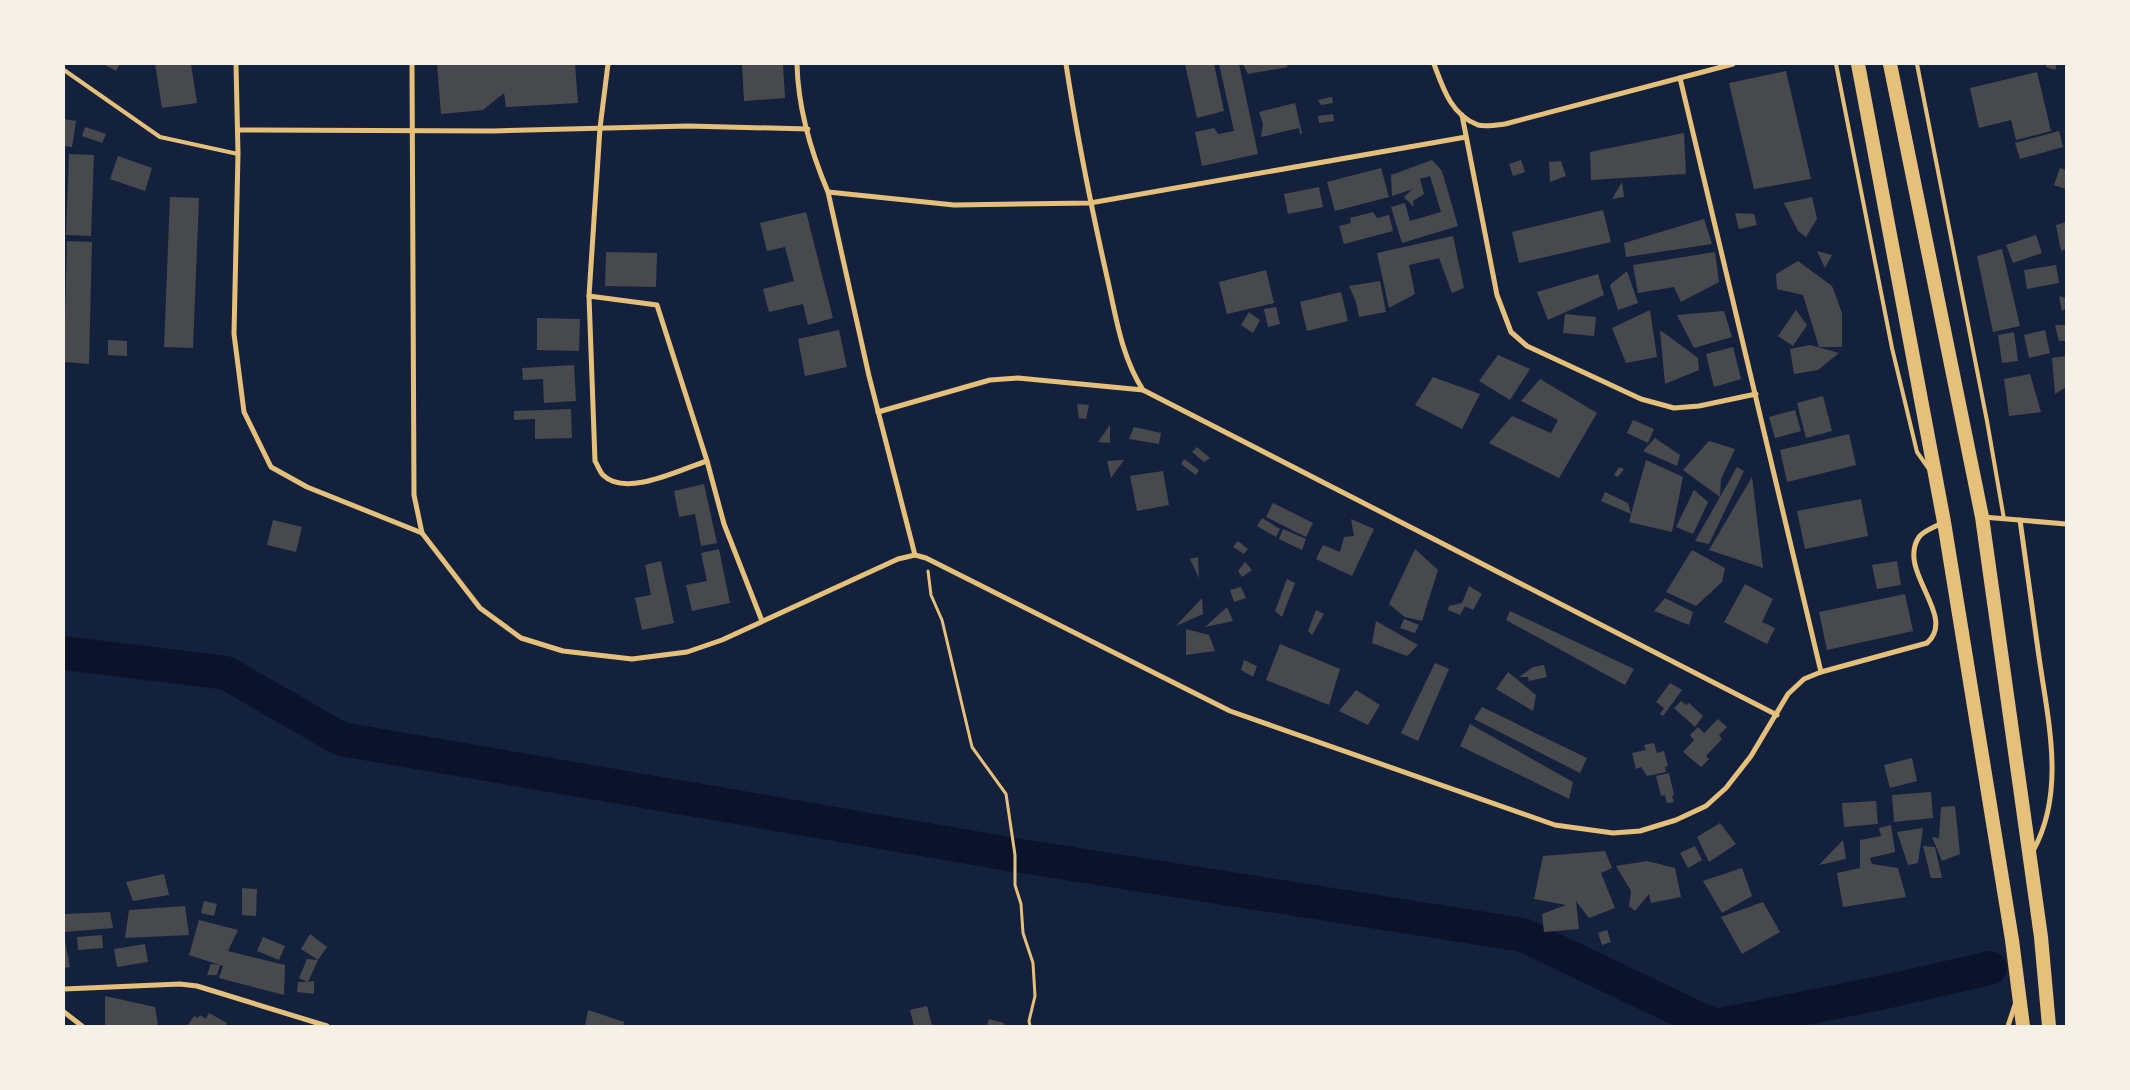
<svg xmlns="http://www.w3.org/2000/svg" width="2130" height="1090" font-family="Montserrat,sans-serif">
<style>
.lines{fill:none;stroke-linecap:round;stroke-linejoin:round}
.river{stroke:#0b132b;stroke-width:34}
.building{fill:#48494c}
.path{stroke:#e5c07b;stroke-width:3}
.service{stroke:#e5c07b;stroke-width:4}
.minor{stroke:#e5c07b;stroke-width:5}
.trunk{stroke:#e5c07b;stroke-width:14}
</style>
<rect width="100%" height="100%" fill="#14213d"/>
<g class="lines">
<g class="river">
<path d="M64,653L226,673L341,739L1015,855L1523,935L1714,1026"/>
<path d="M1716,1026L1885,992L1990,968"/>
</g>
</g>
<g class="building">
<path d="M103,64H120L116,71Z"/>
<path d="M155,64H191L197,103L162,108Z"/>
<path d="M437,64H575L578,103L506,107L504,93L483,110L441,114Z"/>
<path d="M742,64H783L785,98L744,101Z"/>
<path d="M1185,64H1214L1224,111L1197,118Z"/>
<path d="M1219,64H1239L1258,154L1202,166L1195,132L1214,128L1218,134L1234,131Z"/>
<path d="M1243,64H1286L1288,67L1248,74Z"/>
<path d="M2046,64H2057L2055,70L2046,67Z"/>
<path d="M1786,71L1811,179L1754,189L1729,83Z"/>
<path d="M2037,72L2051,131L2016,140L2011,120L1979,128L1970,88Z"/>
<path d="M1332,97L1333,103L1321,105L1318,100Z"/>
<path d="M1295,103L1302,133L1300,134L1299,128L1261,137L1263,124L1259,112Z"/>
<path d="M1333,114L1334,121L1319,123L1318,116Z"/>
<path d="M64,119L76,121L72,147L64,146Z"/>
<path d="M85,127L106,134L102,143L82,136Z"/>
<path d="M2059,131L2063,147L2020,159L2015,143Z"/>
<path d="M1684,133L1686,174L1591,180L1590,152Z"/>
<path d="M69,154L94,155L91,236L66,235Z"/>
<path d="M118,156L152,168L145,191L110,179Z"/>
<path d="M1432,160L1442,171L1458,226L1402,243L1391,207L1405,203L1410,221L1441,212L1430,176L1420,179L1424,194L1413,201L1414,207L1404,197L1413,189L1392,196L1391,175Z"/>
<path d="M1521,160L1525,172L1513,176L1509,164Z"/>
<path d="M1561,161L1566,176L1550,182L1549,162Z"/>
<path d="M1381,168L1389,197L1335,211L1327,182Z"/>
<path d="M2060,168L2066,170L2065,189L2054,185Z"/>
<path d="M1622,182L1624,197L1612,199Z"/>
<path d="M1319,187L1323,207L1288,214L1284,194Z"/>
<path d="M170,197L199,198L193,348L164,347Z"/>
<path d="M1812,197L1817,219L1806,237L1798,231L1784,203Z"/>
<path d="M1603,210L1611,242L1519,263L1512,232Z"/>
<path d="M806,212L833,318L808,325L803,304L769,312L763,289L794,281L785,247L767,251L760,223Z"/>
<path d="M1373,212L1377,218L1389,215L1393,231L1344,244L1339,226L1351,223L1350,218Z"/>
<path d="M1735,213L1754,214L1757,225L1739,229Z"/>
<path d="M1704,219L1712,244L1626,257L1624,243Z"/>
<path d="M2066,222V249L2061,251L2056,225Z"/>
<path d="M2036,235L2042,253L2013,263L2006,245Z"/>
<path d="M1453,236L1464,288L1452,293L1439,258L1409,265L1415,294L1389,308L1377,253Z"/>
<path d="M67,241L92,242L89,364L64,362Z"/>
<path d="M2002,249L2020,326L1993,332L1977,256Z"/>
<path d="M1817,251L1832,255L1825,268Z"/>
<path d="M606,252L657,253L656,287L605,286Z"/>
<path d="M1715,252L1719,282L1681,302L1674,287L1638,293L1633,265Z"/>
<path d="M1798,261L1832,286L1842,313V347H1819L1803,295L1777,289L1776,274Z"/>
<path d="M2056,265L2059,283L2027,289L2024,270Z"/>
<path d="M1266,270L1274,303L1227,314L1219,282Z"/>
<path d="M1627,271L1638,303L1618,310L1610,285Z"/>
<path d="M1598,274L1604,295L1548,320L1537,292Z"/>
<path d="M1380,281L1386,312L1359,317L1356,302L1349,286Z"/>
<path d="M1341,292L1348,321L1307,331L1300,302Z"/>
<path d="M2059,296L2066,298V308L2062,311Z"/>
<path d="M1276,307L1280,324L1268,327L1264,309Z"/>
<path d="M1650,310L1657,357L1626,363L1612,328Z"/>
<path d="M1796,310L1807,325L1793,346L1778,336Z"/>
<path d="M1724,311L1732,337L1694,348L1677,315Z"/>
<path d="M1249,312L1260,320L1253,333L1241,325Z"/>
<path d="M1565,314L1596,317L1594,336L1563,333Z"/>
<path d="M537,318L580,319L579,351L537,350Z"/>
<path d="M2055,325H2066V341H2059Z"/>
<path d="M839,330L847,367L805,376L798,339Z"/>
<path d="M1660,330L1698,358L1699,370L1665,384Z"/>
<path d="M2045,330L2050,353L2029,358L2024,335Z"/>
<path d="M2014,332L2018,361L2002,363L1998,335Z"/>
<path d="M108,340L127,341V356L108,355Z"/>
<path d="M1810,345L1839,353L1818,370L1794,374L1790,349Z"/>
<path d="M1733,347L1741,379L1714,387L1706,354Z"/>
<path d="M1498,355L1530,369L1510,400L1479,381Z"/>
<path d="M2066,356V387L2055,394L2052,358Z"/>
<path d="M574,365L576,401L544,403L543,379L523,380L522,368Z"/>
<path d="M2030,374L2041,412L2009,416L2004,379Z"/>
<path d="M1433,377L1480,394L1462,429L1415,405Z"/>
<path d="M1540,379L1597,413L1559,478L1489,443L1512,416L1551,433L1558,420L1521,401Z"/>
<path d="M1823,396L1832,431L1806,438L1797,403Z"/>
<path d="M1077,404L1089,405L1086,419L1079,418Z"/>
<path d="M571,409L572,438L535,439V419L514,420V411Z"/>
<path d="M1795,410L1801,431L1775,438L1769,417Z"/>
<path d="M1633,420L1654,429L1648,443L1627,433Z"/>
<path d="M1110,425V443L1098,442Z"/>
<path d="M1134,427L1161,433L1159,444L1129,439Z"/>
<path d="M1849,434L1856,465L1787,482L1780,450Z"/>
<path d="M1655,438L1680,455L1677,466L1643,451Z"/>
<path d="M1709,441L1735,449L1721,479L1720,497L1683,470Z"/>
<path d="M1197,447L1210,458L1204,462L1192,452Z"/>
<path d="M1184,459L1199,470L1196,475L1181,464Z"/>
<path d="M1124,460L1111,478L1107,461Z"/>
<path d="M1646,460L1683,477L1672,532L1629,522L1631,514L1601,501L1605,492L1628,503L1631,514Z"/>
<path d="M1619,467L1624,469L1618,477L1614,475Z"/>
<path d="M1737,467L1744,471L1709,544L1695,541Z"/>
<path d="M1163,471L1169,505L1137,511L1130,476Z"/>
<path d="M1752,477L1763,568L1709,550Z"/>
<path d="M704,484L717,543L701,546L695,514L679,517L674,491Z"/>
<path d="M1694,490L1708,502L1693,534L1676,527Z"/>
<path d="M1861,499L1868,536L1805,549L1797,511Z"/>
<path d="M1273,503L1313,523L1306,537L1266,517Z"/>
<path d="M1262,518L1280,529L1276,537L1257,526Z"/>
<path d="M1351,519L1374,529L1352,576L1316,559L1323,545L1340,552L1344,537L1354,536Z"/>
<path d="M273,520L302,527L296,552L267,545Z"/>
<path d="M1283,529L1306,539L1302,550L1279,539Z"/>
<path d="M1238,541L1248,549L1244,554L1233,547Z"/>
<path d="M719,549L730,603L692,611L686,585L707,581L701,553Z"/>
<path d="M1415,549L1438,570L1422,621L1405,617L1389,604Z"/>
<path d="M1692,550L1725,568L1722,582L1696,606L1666,592Z"/>
<path d="M1198,557L1199,578L1190,559Z"/>
<path d="M661,561L674,623L642,630L635,598L651,595L645,565Z"/>
<path d="M1897,561L1901,585L1877,589L1872,565Z"/>
<path d="M1245,562L1252,570L1242,577L1238,571Z"/>
<path d="M1287,579L1295,583L1282,617L1275,611Z"/>
<path d="M1745,584L1773,599L1762,622L1775,628L1767,644L1724,622Z"/>
<path d="M1469,586L1482,594L1473,610L1465,606L1460,615L1448,610L1449,606L1462,603Z"/>
<path d="M1241,587L1246,598L1234,602L1230,590Z"/>
<path d="M1905,594L1913,631L1827,650L1819,612Z"/>
<path d="M1202,598L1203,614L1176,626Z"/>
<path d="M1665,598L1693,612L1689,625L1654,611Z"/>
<path d="M1227,607L1233,621L1205,627Z"/>
<path d="M1316,610L1324,614L1312,635L1308,631Z"/>
<path d="M1510,611L1634,669L1625,685L1506,620Z"/>
<path d="M1404,619L1419,625L1415,633L1400,628Z"/>
<path d="M1376,621L1418,645L1407,656L1372,643Z"/>
<path d="M1186,629L1209,635L1215,651L1186,655Z"/>
<path d="M1280,644L1340,669L1329,705L1266,680Z"/>
<path d="M1244,660L1257,666L1253,677L1241,670Z"/>
<path d="M1435,663L1449,669L1418,741L1401,733Z"/>
<path d="M1544,665L1547,677L1529,681L1528,677H1519L1533,667Z"/>
<path d="M1508,672L1536,695L1533,711L1496,689Z"/>
<path d="M1670,683L1682,690L1663,716L1660,714L1664,708L1656,702Z"/>
<path d="M1356,690L1380,705L1368,725L1339,711Z"/>
<path d="M1681,701L1686,705L1689,703L1703,716L1695,727L1674,708Z"/>
<path d="M1482,707L1587,758L1580,773L1474,719Z"/>
<path d="M1718,719L1727,727L1719,735L1722,739L1706,756L1709,759L1701,767L1683,752L1694,740L1690,735L1698,727L1704,733Z"/>
<path d="M1470,724L1573,782L1569,799L1460,746Z"/>
<path d="M1654,743L1657,753L1664,751L1668,766L1665,767L1666,772L1647,776L1641,767L1636,769L1632,753L1646,750L1644,745Z"/>
<path d="M1912,758L1917,781L1890,788L1884,765Z"/>
<path d="M1669,773L1674,795L1672,796L1674,802L1667,803L1665,795L1661,796L1656,776Z"/>
<path d="M1931,792L1933,818L1894,822L1892,795Z"/>
<path d="M1876,801L1878,824L1844,827L1842,803Z"/>
<path d="M1955,806L1960,854L1942,861L1932,837L1939,838L1941,807Z"/>
<path d="M1720,823L1736,844L1709,862L1697,837Z"/>
<path d="M1891,825L1895,852L1870,858L1872,864L1898,868L1906,897L1843,907L1837,873L1860,868V840L1881,836L1879,828Z"/>
<path d="M1923,828L1918,863L1908,865L1897,832Z"/>
<path d="M1843,840L1846,859L1819,865Z"/>
<path d="M1695,846L1702,860L1688,868L1680,853Z"/>
<path d="M1923,846L1935,847L1942,878H1931Z"/>
<path d="M1605,851L1612,868L1601,873L1615,908L1589,918L1576,901L1579,929L1544,932L1542,914L1566,905L1534,899L1543,856Z"/>
<path d="M1647,861L1675,868L1681,897L1651,903L1649,894L1635,911L1629,906L1631,891L1616,866Z"/>
<path d="M1742,868L1752,896L1722,913L1703,881Z"/>
<path d="M164,874L169,895L133,901L126,882Z"/>
<path d="M242,888L257,889L256,916L242,915Z"/>
<path d="M204,901L217,904L214,916L201,913Z"/>
<path d="M1763,902L1780,932L1742,954L1721,917Z"/>
<path d="M185,906L189,935L125,938L129,910Z"/>
<path d="M110,912L113,928L64,932V914Z"/>
<path d="M199,920L238,930L228,951L285,965L284,995L219,978L223,966L189,955Z"/>
<path d="M1607,930L1611,942L1602,945L1598,933Z"/>
<path d="M310,934L327,947L318,960L301,949Z"/>
<path d="M102,935L103,948L78,950L77,937Z"/>
<path d="M263,937L285,946L279,960L257,951Z"/>
<path d="M64,941H65L70,967L64,968Z"/>
<path d="M145,944L148,962L117,967L114,949Z"/>
<path d="M307,959L318,960L308,982L314,981V994L297,992L298,982H307L299,978Z"/>
<path d="M211,964L220,965L217,975H207Z"/>
<path d="M105,996L155,1007L158,1026H105Z"/>
<path d="M927,1006L932,1025L914,1026L910,1010Z"/>
<path d="M588,1010L624,1022L623,1026H585Z"/>
<path d="M209,1013L227,1023L226,1026L188,1025L194,1016L198,1018L200,1015L206,1019Z"/>
<path d="M989,1019L1004,1023L1003,1026H987Z"/>
</g>
<g class="lines">
<path class="path" d="M928,571L931,595L942,620L972,747L1006,794L1015,855V885L1021,904L1023,933L1033,963L1035,996L1029,1021L1030,1026"/>
<g class="service">
<path d="M1836,64L1892,348L1917,452L1929,469"/>
<path d="M1917,64L1987,421L2004,519"/>
<path d="M64,70L160,137L238,154"/>
</g>
<g class="minor">
<path d="M236,64L238,154L234,334L244,412L271,467L307,487L422,533L480,608L521,638L563,651L632,659L687,652L722,640L898,559L915,555L926,558L1230,711L1555,825L1613,833L1640,831L1676,820L1706,806L1726,788L1751,756L1788,694L1804,679L1821,672L1927,643C1958,616 1896,571 1919,537C1923,531 1935,527 1942,523"/>
<path d="M412,64L414,495L422,533"/>
<path d="M608,64L600,128L589,296L595,461C598,466 600,472 603,475C626,498 681,469 707,461"/>
<path d="M797,64C798,107 811,152 828,192L869,376L915,555"/>
<path d="M1066,64C1077,136 1091,206 1107,277C1116,316 1121,356 1143,390L1777,715"/>
<path d="M1434,64C1443,88 1451,115 1478,125C1485,127 1497,125 1505,124L1733,64"/>
<path d="M1680,78L1821,672"/>
<path d="M1462,115L1497,295L1511,332L1527,346L1641,399L1674,408L1699,406L1756,394"/>
<path d="M238,130L493,131L688,126L808,129"/>
<path d="M828,192L954,205L1090,203L1466,137"/>
<path d="M589,296L657,305L707,461L724,524L762,621"/>
<path d="M878,412L990,380L1018,378L1143,390"/>
<path d="M1983,517L2066,524"/>
<path d="M2020,520C2026,566 2033,611 2039,657C2048,721 2066,792 2033,851"/>
<path d="M64,989L180,984L197,986L327,1026"/>
<path d="M64,1012L82,1026"/>
<path d="M2008,1026L2016,1002"/>
</g>
<g class="trunk">
<path d="M1858,64L1944,522L2012,940L2023,1026"/>
<path d="M1890,64L1982,517L2041,937L2049,1026"/>
</g>
</g>
<rect width="2130" height="1090" fill="none" stroke="#f6f1e7" stroke-width="130"/>
</svg>
